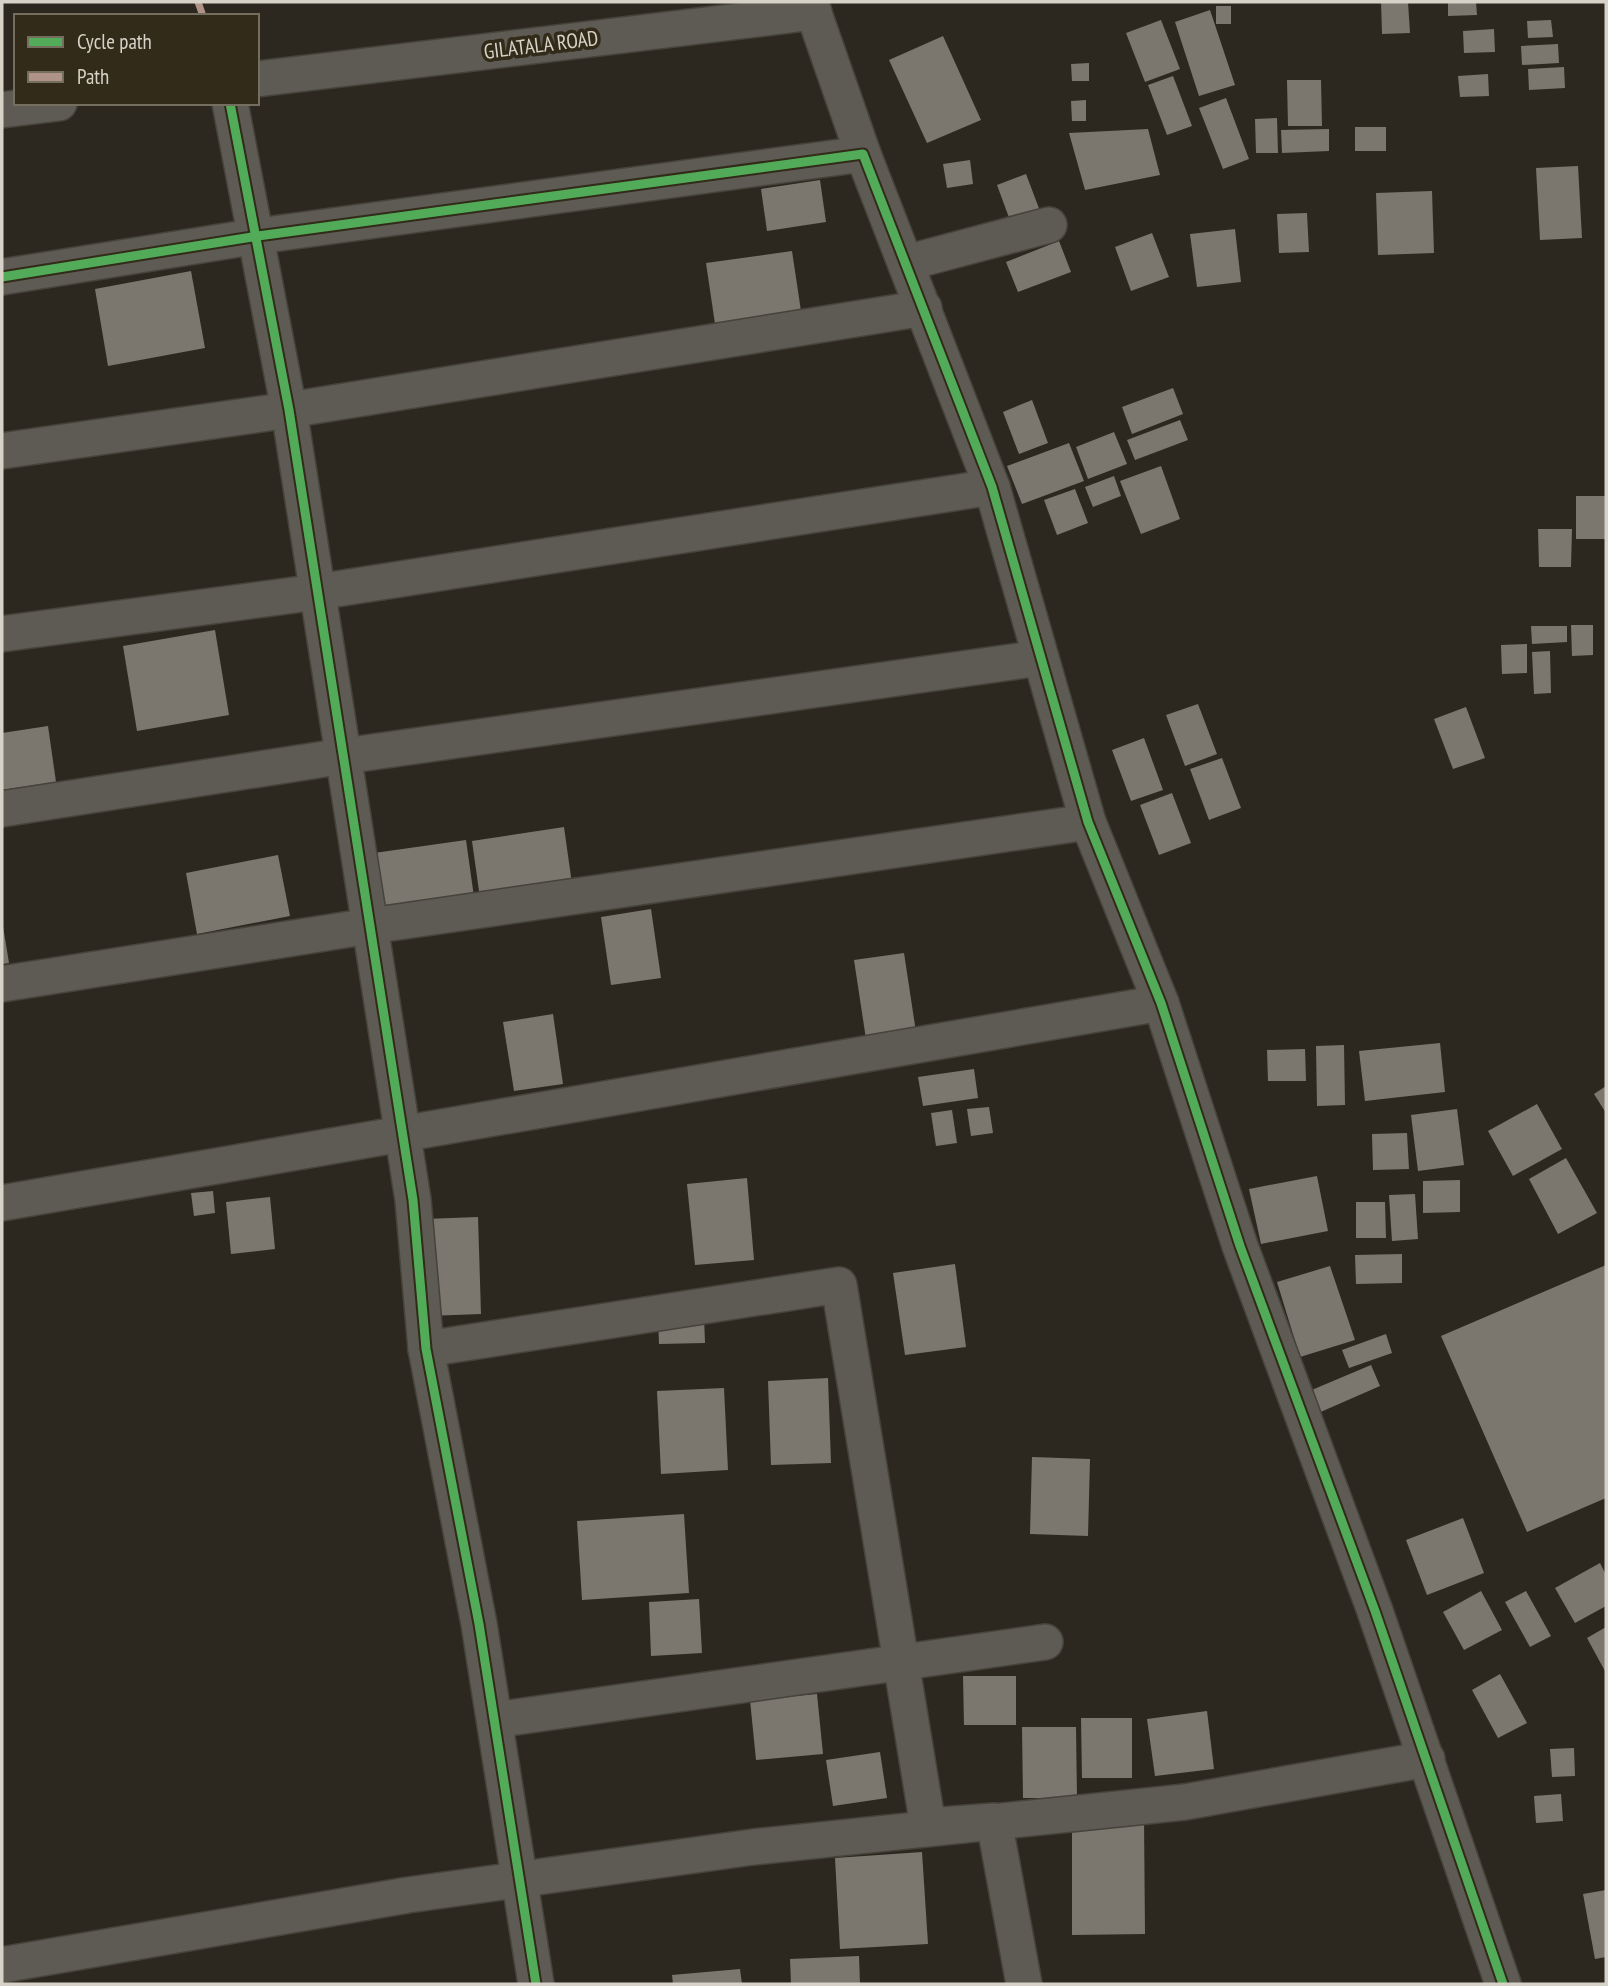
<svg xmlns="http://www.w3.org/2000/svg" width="1608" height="1986" font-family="'PT Sans Narrow',sans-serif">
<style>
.building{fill:#7b776f}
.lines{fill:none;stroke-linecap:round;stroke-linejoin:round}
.minor-casing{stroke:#46433b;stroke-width:38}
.minor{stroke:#5d5b54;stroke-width:35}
.quiet{stroke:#af9288;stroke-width:7;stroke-dasharray:14 7;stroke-linecap:butt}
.cycleway-casing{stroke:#322b19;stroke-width:13}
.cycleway{stroke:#51ab58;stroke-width:9}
.labels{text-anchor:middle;stroke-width:7;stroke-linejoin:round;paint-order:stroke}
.street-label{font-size:21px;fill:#d6d2c7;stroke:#322b19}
</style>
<rect width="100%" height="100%" fill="#2c281f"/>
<g class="building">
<path d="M1381,2H1408L1410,33L1382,34Z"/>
<path d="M1448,2H1476L1477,15L1448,16Z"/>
<rect x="1216" y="6" width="15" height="18"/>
<path d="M1210,10L1235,85L1199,96L1175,22Z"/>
<path d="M1161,20L1180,69L1145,82L1126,33Z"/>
<path d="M1551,20L1553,37L1528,38L1527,21Z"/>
<path d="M1494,29L1495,52L1464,53L1463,31Z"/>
<path d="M943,36L981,120L927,143L889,60Z"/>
<path d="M1558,44L1559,63L1522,65L1521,46Z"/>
<path d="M1089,63V81H1072L1071,64Z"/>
<path d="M1564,67L1565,88L1529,90L1528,69Z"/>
<path d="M1488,74L1489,96L1460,97L1458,76Z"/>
<path d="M1173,76L1192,126L1167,135L1148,85Z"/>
<path d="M1287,80H1321L1322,126H1288Z"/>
<path d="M1226,98L1249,159L1223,169L1199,108Z"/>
<path d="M1086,100V121H1072L1071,101Z"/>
<path d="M1277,118L1278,153H1256L1255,119Z"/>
<rect x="1355" y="127" width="31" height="24"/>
<path d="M1148,129L1160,175L1085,190L1069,133Z"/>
<path d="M1329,129V151L1282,153L1281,130Z"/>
<path d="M970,160L973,184L947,188L943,164Z"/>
<path d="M1578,166L1582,238L1540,240L1536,168Z"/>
<path d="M1026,174L1040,211L1011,223L997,185Z"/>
<path d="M820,180L826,222L767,231L761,189Z"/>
<path d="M1432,191L1434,253L1378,255L1376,193Z"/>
<path d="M1307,213L1309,252L1279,253L1277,214Z"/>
<path d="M1235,229L1241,282L1197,287L1190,234Z"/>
<path d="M1152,233L1169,277L1131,291L1115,247Z"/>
<path d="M1059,241L1071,272L1018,292L1006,262Z"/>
<path d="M792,251L801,311L715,324L706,263Z"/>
<path d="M191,271L205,348L108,366L95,289Z"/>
<path d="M1173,388L1183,414L1132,434L1122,407Z"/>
<path d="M1032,400L1048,443L1019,454L1003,412Z"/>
<path d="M1180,420L1188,440L1135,460L1127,440Z"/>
<path d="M1114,432L1127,464L1088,479L1076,447Z"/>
<path d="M1069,443L1084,481L1022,504L1007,466Z"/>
<path d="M1161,466L1180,519L1141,534L1120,481Z"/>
<path d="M1114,476L1121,496L1093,507L1085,487Z"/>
<path d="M1075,489L1088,523L1057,535L1044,500Z"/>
<rect x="1576" y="496" width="29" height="43"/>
<path d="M1538,529H1572L1571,567H1539Z"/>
<path d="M1571,625H1593V655L1572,656Z"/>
<path d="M1531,626H1567V642L1532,644Z"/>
<path d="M215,630L229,715L137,731L123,646Z"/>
<path d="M1527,644V673L1502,674L1501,645Z"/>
<path d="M1550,651L1551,693L1534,694L1532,652Z"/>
<path d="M1198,704L1217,754L1185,766L1166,715Z"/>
<path d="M1466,707L1485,758L1453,769L1434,719Z"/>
<path d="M48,726L56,782L2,790V733Z"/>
<path d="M1144,738L1163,790L1131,801L1112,750Z"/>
<path d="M1222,758L1241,808L1209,820L1190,769Z"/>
<path d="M1172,793L1191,843L1159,855L1140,805Z"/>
<path d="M564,827L572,884L480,898L472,841Z"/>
<path d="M466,840L474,897L382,911L374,853Z"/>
<path d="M278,855L290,916L197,934L186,873Z"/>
<path d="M651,909L661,978L611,985L601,917Z"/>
<path d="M2,920L9,963L2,964Z"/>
<path d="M904,953L916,1032L866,1039L854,960Z"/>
<path d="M553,1014L563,1084L514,1091L503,1022Z"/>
<path d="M1440,1043L1445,1092L1365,1101L1359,1051Z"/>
<path d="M1344,1045L1345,1105L1317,1106L1316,1046Z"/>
<path d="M1305,1049L1306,1081H1268L1267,1050Z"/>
<path d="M974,1069L978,1098L923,1106L918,1077Z"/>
<path d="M1606,1086V1113L1594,1094Z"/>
<path d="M1537,1104L1562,1149L1513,1176L1488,1131Z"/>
<path d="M989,1107L993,1133L971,1136L967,1109Z"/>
<path d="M1457,1109L1464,1165L1418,1171L1411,1115Z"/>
<path d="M952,1110L957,1143L936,1146L931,1113Z"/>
<path d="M1407,1133L1409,1169L1373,1170L1372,1134Z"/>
<path d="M1566,1158L1597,1213L1558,1234L1529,1179Z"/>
<path d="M1317,1176L1328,1231L1261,1244L1249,1189Z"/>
<path d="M747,1178L754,1260L695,1265L687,1184Z"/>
<path d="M1460,1180V1212L1423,1213V1181Z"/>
<path d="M213,1191L215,1213L194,1216L191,1193Z"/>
<path d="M1415,1194L1418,1239L1392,1241L1389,1195Z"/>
<path d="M270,1197L275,1249L231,1254L226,1202Z"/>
<path d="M1356,1202H1385L1386,1238H1356Z"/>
<path d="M478,1217L481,1314L428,1316L425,1219Z"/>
<path d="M1402,1254V1283L1356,1284L1355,1255Z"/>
<path d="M955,1264L966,1347L905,1355L893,1273Z"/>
<path d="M1606,1265V1498L1527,1532L1441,1336Z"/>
<path d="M1330,1266L1355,1340L1300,1357L1277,1282Z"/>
<path d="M704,1317L705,1343L659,1344L658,1318Z"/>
<path d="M1386,1334L1392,1353L1349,1368L1342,1350Z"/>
<path d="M1371,1365L1380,1386L1316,1414L1307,1392Z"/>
<path d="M828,1378L831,1463L771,1465L768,1381Z"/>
<path d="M724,1388L728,1470L661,1474L657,1391Z"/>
<path d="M1032,1457L1090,1459L1088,1536L1030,1534Z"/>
<path d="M684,1514L689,1593L582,1600L577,1521Z"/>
<path d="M1463,1518L1484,1573L1427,1595L1406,1540Z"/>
<path d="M1600,1563L1606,1575V1606L1575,1623L1555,1588Z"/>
<path d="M1481,1591L1502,1630L1464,1650L1443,1612Z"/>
<path d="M1526,1591L1551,1636L1530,1647L1505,1602Z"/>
<path d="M699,1599L702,1653L651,1656L649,1602Z"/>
<path d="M1606,1627V1673L1587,1638Z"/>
<path d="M1500,1674L1527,1723L1498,1738L1472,1690Z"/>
<path d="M963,1676H1016V1725H964Z"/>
<path d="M817,1694L823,1754L756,1760L750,1700Z"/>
<path d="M1207,1711L1214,1769L1155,1776L1147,1719Z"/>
<path d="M1081,1718H1132V1778H1082Z"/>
<path d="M1022,1727H1076L1077,1798H1023Z"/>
<path d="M1574,1748L1575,1776L1552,1777L1550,1749Z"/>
<path d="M880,1752L887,1798L833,1806L826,1760Z"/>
<path d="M1561,1794L1563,1821L1536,1823L1534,1796Z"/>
<path d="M1072,1819H1144L1145,1934L1072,1935Z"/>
<path d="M922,1852L928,1944L840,1949L835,1858Z"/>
<path d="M1606,1890V1957L1595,1959L1583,1894Z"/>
<path d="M859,1956L860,1984H791L790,1959Z"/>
<path d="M740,1969L742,1984H673L672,1975Z"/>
</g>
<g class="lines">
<defs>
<g id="minor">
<path d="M810,2L863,154"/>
<path d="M257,79L814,12"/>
<path d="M230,103L289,410L413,1200L426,1349L479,1624L536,1984"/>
<path d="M2,110L59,103"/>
<path d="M906,263L1049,225"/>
<path d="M2,277L258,236L863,154L992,487L1088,822L1161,1003L1240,1246L1375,1611L1503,1984"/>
<path d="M2,451L289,410L924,308"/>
<path d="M2,634L317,592L992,487"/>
<path d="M2,809L344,756L1040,658"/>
<path d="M2,984L370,926L1088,822"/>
<path d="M2,1203L1161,1003"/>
<path d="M426,1349L839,1285L928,1826L994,1821L1024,1984"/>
<path d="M495,1720L1045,1642"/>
<path d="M2,1965L408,1895L753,1847L1185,1802L1427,1759"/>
</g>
</defs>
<use href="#minor" class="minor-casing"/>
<use href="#minor" class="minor"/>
<path class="quiet" d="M198,2L203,16"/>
<defs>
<g id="cycleway">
<path d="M230,103L289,410L413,1200L426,1349L479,1624L536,1984"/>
<path d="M2,277L258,236L863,154L992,487L1088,822L1161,1003L1240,1246L1375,1611L1503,1984"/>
</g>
</defs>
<use href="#cycleway" class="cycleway-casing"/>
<use href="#cycleway" class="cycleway"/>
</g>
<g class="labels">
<g class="street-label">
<text transform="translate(541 45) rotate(-7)" y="7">GILATALA ROAD</text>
</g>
</g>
<rect width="1608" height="1986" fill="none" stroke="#d6d2c7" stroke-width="7"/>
<rect x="14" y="14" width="245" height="91" fill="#322b19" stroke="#746e5f" stroke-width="2"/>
<rect x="28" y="37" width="35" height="10" fill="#51ab58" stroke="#746e5f" stroke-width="2"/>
<text x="77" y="49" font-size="21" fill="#d6d2c7">Cycle path</text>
<rect x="28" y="72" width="35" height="10" fill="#af9288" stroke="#746e5f" stroke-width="2"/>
<text x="77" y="84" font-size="21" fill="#d6d2c7">Path</text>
</svg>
